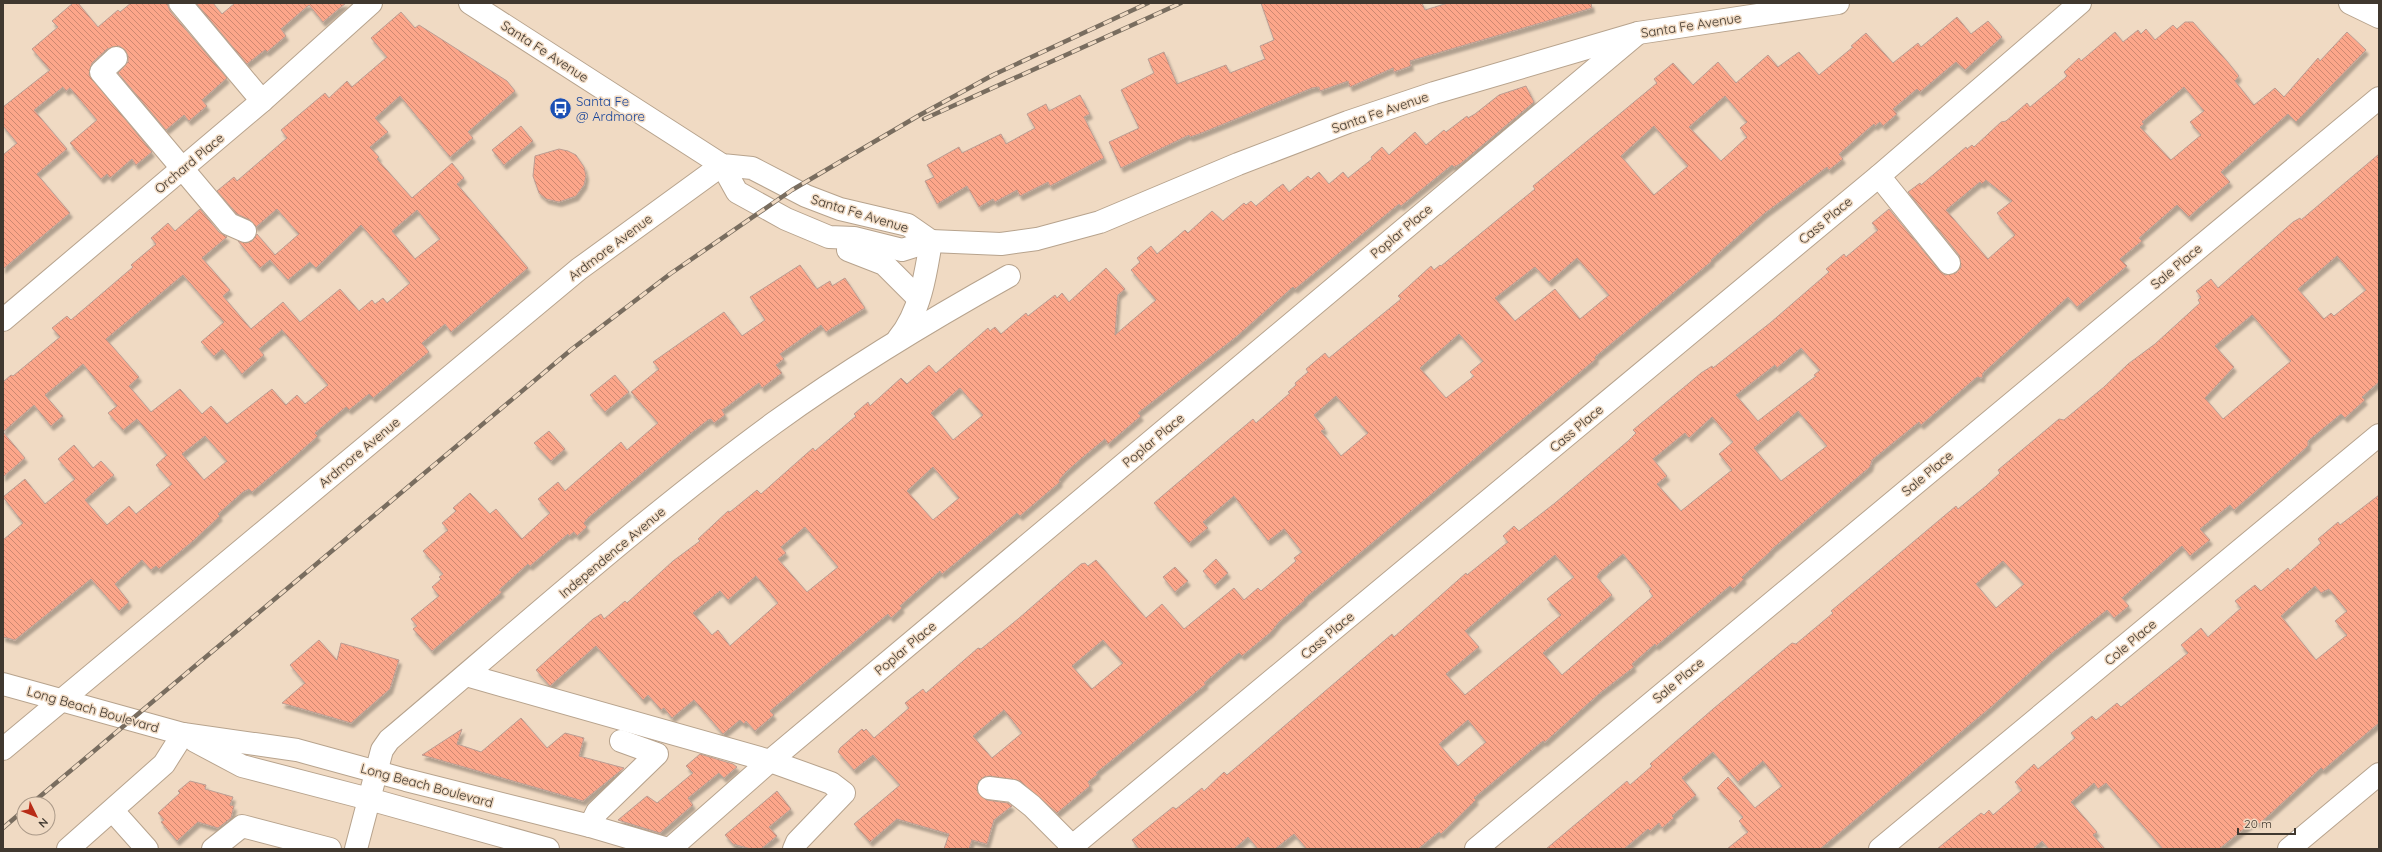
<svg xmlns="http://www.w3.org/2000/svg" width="2382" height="852" font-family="Quicksand,sans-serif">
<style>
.building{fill:url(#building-back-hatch);stroke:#bb9d93;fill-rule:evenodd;filter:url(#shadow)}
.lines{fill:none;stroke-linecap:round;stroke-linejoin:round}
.minor-casing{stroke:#b7a38d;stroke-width:24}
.major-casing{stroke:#b7a38d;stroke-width:24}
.minor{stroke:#fff;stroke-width:22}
.major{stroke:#fff;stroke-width:22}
.rail-casing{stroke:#796d5f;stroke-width:4.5}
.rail{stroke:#f0dac3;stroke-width:3;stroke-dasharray:9;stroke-linecap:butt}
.labels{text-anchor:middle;stroke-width:3;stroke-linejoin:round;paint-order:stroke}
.street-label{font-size:13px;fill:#40382f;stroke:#f0dac3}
.transit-label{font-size:13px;fill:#164399;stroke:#f0dac3;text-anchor:start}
</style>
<defs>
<pattern id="building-back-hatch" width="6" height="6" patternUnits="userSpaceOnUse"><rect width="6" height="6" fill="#fca68a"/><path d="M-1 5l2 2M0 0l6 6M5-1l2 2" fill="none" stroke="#cd8871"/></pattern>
<filter id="shadow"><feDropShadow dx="2.5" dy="4.5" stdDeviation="1" flood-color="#0004"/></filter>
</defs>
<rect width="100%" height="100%" fill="#f0dac3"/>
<g class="building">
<path d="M73,3H78L98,27L118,10L120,12L131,3H167L170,11L227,78L202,100L207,106L189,121L184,115L166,130L118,73L128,62V56L125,50L119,46L107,49L92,63L89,75L152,152L136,165L132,159L110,178L107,174L101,179L70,143L97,120L70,88L66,91L63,87L34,110L67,149L37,174L70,213L3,269V155L17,143L3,126V107L50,70L32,49L58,27L52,21Z"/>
<path d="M196,3H213L222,14L235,3H346L323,22L309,5L281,29L286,36L267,52L265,50L247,64Z"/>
<path d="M1261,3H1422L1425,10L1448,3H1591L1592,8L1410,61L1411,66L1394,72L1393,68L1350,87L1348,81L1320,91L1319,87L1312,88L1199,134L1190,137L1189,135L1121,168L1109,142L1139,128L1121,90L1154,73L1148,59L1164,52L1177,84L1226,65L1230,73L1265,59L1260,46L1274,40Z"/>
<path d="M401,12L415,28L419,25L507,81L515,91L468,132L473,138L450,157L400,96L375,118L388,132L370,147L379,157L377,159L412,198L452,163L464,178L457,184L528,268L451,332L445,324L422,343L429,352L373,398L369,394L349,410L346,407L341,411L315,433L318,436L286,464L252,492L249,489L243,492L218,514L220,516L193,541L159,569L156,566L151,570L142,560L115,584L129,602L119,611L91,579L15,640L3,637V540L23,523L3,497L25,479L45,504L75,479L58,459L74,445L93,468L101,461L114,475L85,500L107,525L129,506L136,514L172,484L156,465L167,455L137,419L123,430L108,413L117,406L83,364L45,395L63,416L51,426L34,405L3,432V382L11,375L13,376L60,337L52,328L67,316L71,320L133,267L131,265L156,244L151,238L168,223L175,231L200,209L219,232L227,237L202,258L230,290L223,296L251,329L283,302L300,322L340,289L359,311L372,300L375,304L383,298L387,303L410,283L361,225L316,268L310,262L288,280L270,260L260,268L238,241L246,243L252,241L257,234L275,255L299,234L277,209L256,227L250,220L237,214L217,191L234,177L237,181L287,138L281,130L325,93L329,98L347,81L352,87L387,57L371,38ZM417,210L440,239L415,259L392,231ZM183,275L224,322L201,342L214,356L222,349L242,374L264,355L259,349L282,330L328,385L305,404L297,395L286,405L272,389L227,424L211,406L202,414L180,389L151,412L129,386L139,377L106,339ZM205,436L227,461L204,480L182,454Z"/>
<path d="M1957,17L1971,34L1988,21L2002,37L1965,70L1956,62L1920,92L1917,89L1893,109L1897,114L1883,126L1880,122L1875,126L1874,124L1839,154L1843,159L1829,170L1827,167L1765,213L1711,260L1712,261L1595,357L1596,359L1304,599L1305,600L1279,622L1271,632L1242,656L1239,653L1204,683L1206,684L1096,773L1098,774L1088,782L1090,786L1057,813L1020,781L990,776L984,777L979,781L977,787L978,793L987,800L1008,803L1012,806L994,820L987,844L972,840L969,849H944L949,834L897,819L870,842L854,824L900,785L873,755L854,770L838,752L840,748L862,729L864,731L866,729L874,738L909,708L905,703L923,689L926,693L978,648L981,649L1018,619L1081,564L1085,563L1088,566L1096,560L1146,618L1162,604L1184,629L1234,588L1244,600L1258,588L1261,591L1296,561L1294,558L1302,552L1284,529L1268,541L1234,496L1203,522L1208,528L1189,543L1154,503L1253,419L1256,423L1290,393L1288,392L1296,385L1295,383L1308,372L1306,369L1325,353L1329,358L1401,299L1398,296L1431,266L1434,270L1440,265L1441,266L1535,189L1533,186L1657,83L1654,79L1673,63L1693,85L1718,62L1736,83L1768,55L1778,67L1799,52L1819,75L1853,47L1851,46L1866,33L1893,63L1918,43L1921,47ZM1725,96L1747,122L1740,128L1747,137L1721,161L1689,127ZM1654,126L1688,166L1654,195L1621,156ZM1577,258L1609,295L1580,319L1555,289L1515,321L1495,298L1535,267L1549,282ZM1459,334L1483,361L1470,372L1474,376L1446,398L1420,368ZM1336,396L1368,433L1341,456L1321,431L1325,429L1314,415ZM1103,640L1123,663L1092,689L1072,666ZM1004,710L1022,733L992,758L973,736Z"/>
<path d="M2185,22H2193L2227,61L2239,76L2235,81L2254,105L2275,88L2284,97L2318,58L2320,61L2347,32L2366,50L2296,122L2288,114L2221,172L2230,182L2200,207L2189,217L2177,205L2139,238L2142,241L2120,259L2127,266L2077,307L2068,297L1983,373L1982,378L1977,377L1921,425L1919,422L1872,460L1870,467L1772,549L1770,552L1742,577L1744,579L1733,589L1730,586L1656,646L1655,644L1632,664L1634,667L1600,693L1545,742L1543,741L1474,798L1476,800L1441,834L1439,832L1418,849H1307L1294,834L1275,849H1258L1248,837L1234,849H1139L1132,840L1173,807L1176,809L1202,788L1204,791L1224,772L1227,775L1392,634L1394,637L1466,573L1467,575L1508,542L1503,536L1514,526L1519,531L1555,503L1628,441L1636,433L1633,430L1701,373L1712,366L1713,368L1770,323L1829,272L1826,269L1844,254L1846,257L1878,230L1872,223L1889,209L1940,271L1945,275L1956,273L1961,267L1959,255L1908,192L1920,183L1921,185L1966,147L1967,149L1972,145L1974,147L2001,122L2006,121L2027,103L2030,107L2065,78L2067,76L2064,72L2079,58L2081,61L2115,32L2123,42L2138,30L2141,34L2146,29L2155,40L2173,25L2177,29ZM2184,87L2204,111L2190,122L2201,135L2171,160L2140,127L2144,124L2142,122ZM1986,180L2012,201L1997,213L2015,235L1988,259L1946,210L1980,182L1982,184ZM1801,348L1820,370L1814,375L1816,376L1758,421L1736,395L1775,365L1777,368ZM1798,411L1827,446L1781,481L1754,448ZM1712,417L1733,442L1719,454L1732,470L1681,511L1657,484L1667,476L1653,459L1685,433L1689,438ZM1623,554L1651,589L1649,591L1653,596L1562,675L1543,653L1612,595L1597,577L1599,573ZM1555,555L1574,577L1547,599L1561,615L1465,695L1446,674L1479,647L1465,631ZM1468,720L1486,742L1458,766L1439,744Z"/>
<path d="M1526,86L1534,102L1460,164L1454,167L1452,165L1401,206L1399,204L1295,289L1293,287L1236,337L1138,413L1141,416L1108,444L1105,439L1083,457L1066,472L1059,480L1060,482L1020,516L1017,513L942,574L940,571L900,606L902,608L891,618L888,614L770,711L774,715L755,731L746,721L744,724L740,720L723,734L694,700L672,718L664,708L661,710L648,695L643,700L596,646L550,686L536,670L593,619L601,614L604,619L625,601L627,603L673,561L700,541L698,539L728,511L730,512L757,490L761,494L813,448L815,451L856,416L854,414L868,402L870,406L901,378L907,384L929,365L936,373L988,328L990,331L995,327L1001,334L1026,313L1028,316L1055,295L1057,298L1062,293L1069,302L1106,268L1125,289L1118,295L1115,335L1156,300L1131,270L1140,262L1137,258L1151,246L1157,254L1185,230L1188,233L1212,211L1223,221L1244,203L1246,205L1251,201L1256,206L1276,189L1283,184L1289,192L1308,176L1311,179L1319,172L1329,184L1343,172L1348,178L1372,159L1371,157L1382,147L1389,155L1415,132L1426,145L1444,130L1446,132L1467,116L1468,118L1475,114L1499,95ZM960,388L983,415L953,440L931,413ZM933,467L959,498L933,520L907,491ZM805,527L838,567L807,592L778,559L786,553L781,547ZM756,576L778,603L730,646L718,630L712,635L693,613L720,591L728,600Z"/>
<path d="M1080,95L1090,114L1084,117L1104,158L1050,186L1048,182L1020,196L1017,190L995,202L993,199L979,207L967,186L937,204L925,181L934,177L927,165L959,147L962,153L1001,134L1006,144L1035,128L1027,114L1046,104L1049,111Z"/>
<path d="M521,126L533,141L504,165L492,150Z"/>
<path d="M559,149L568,151L576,155L584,167L586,176L584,185L576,196L559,202L546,199L539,193L533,176L535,156Z"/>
<path d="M2379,154V382L2362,397L2365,400L2345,418L2341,414L2308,441V446L2254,493L2234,510L2230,505L2200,529L2210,540L2190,556L2182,546L2122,598L2129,606L2114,618L2107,610L2052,653L1990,708L1820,849H1727L1748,832L1739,821L1743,817L1717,788L1728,777L1755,808L1782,786L1763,761L1738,782L1713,752L1682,778L1696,795L1672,816L1674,818L1662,828L1659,823L1650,831L1648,829L1624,849H1546L1627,781L1630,785L1652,766L1650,764L1713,709L1792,643L1796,644L1833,613L1831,611L1956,506L1958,509L1986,486L2000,473L1998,470L2059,419L2064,420L2104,387L2128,364L2155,344L2200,303L2198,300L2201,297L2196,291L2211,279L2218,288L2293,222L2300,218L2301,220ZM2337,256L2366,290L2334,316L2331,313L2324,319L2298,289ZM2252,315L2291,361L2223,419L2205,398L2234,367L2215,346ZM2003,561L2024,584L1996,608L1976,584Z"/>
<path d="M800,265L817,289L830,281L832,286L845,278L865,308L826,332L821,325L780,354L784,359L776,365L782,373L762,388L759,383L728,406L722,410L725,415L714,423L711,419L708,420L690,434L588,518L584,523L587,527L577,536L574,532L569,536L568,534L530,566L528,564L499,590L502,592L432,651L413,629L417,626L411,619L439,596L432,587L441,579L439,577L443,574L423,551L448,530L442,523L456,511L453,508L470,493L490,514L496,509L522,539L550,513L538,499L558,482L565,491L621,442L627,450L658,423L631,392L659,369L653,362L724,312L742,336L765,320L750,297Z"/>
<path d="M615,375L629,392L605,412L590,395Z"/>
<path d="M549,431L565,449L551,461L534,443Z"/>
<path d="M3,432L25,458L3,477Z"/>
<path d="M2379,495V723L2323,770L2321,768L2259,824L2255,820L2219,849H2163L2106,783L2098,789L2094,783L2071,802L2097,832L2093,835L2105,849H2049L2042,841L2033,849H1937L1981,813L1984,815L1989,810L1993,815L2022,790L2015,782L2034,764L2038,769L2075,738L2071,733L2092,716L2096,720L2117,703L2121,707L2188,653L2181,645L2201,628L2208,637L2241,608L2235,601L2255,585L2261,591L2288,568L2290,571L2321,543L2318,539L2338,522L2340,525ZM2315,586L2321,593L2329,589L2347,611L2335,621L2347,635L2316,660L2281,616Z"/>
<path d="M1216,559L1228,573L1215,585L1203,571Z"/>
<path d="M1175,567L1188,581L1175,592L1163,577Z"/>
<path d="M319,640L337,660L341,643L399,660L390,689L351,723L282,703L305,683L290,665Z"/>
<path d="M521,718L547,748L565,733L584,738L579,756L624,768L583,801L422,755L462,729L457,744L481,752Z"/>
<path d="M700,754L733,764L737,767L724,778L719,773L688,798L693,805L660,833L618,820L647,796L657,803L693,773L686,766Z"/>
<path d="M190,781L206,785L205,789L233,797L230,805L234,806L231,818L218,828L198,822L177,841L161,822L164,820L158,813L180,793L178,791Z"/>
<path d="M777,791L791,809L769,827L777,836L761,849H751L733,844L725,835Z"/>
</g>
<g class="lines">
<defs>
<g id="minor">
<path d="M180,3L262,101"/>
<path d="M116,58L101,72L229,224L245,231"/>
<path d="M1879,176L1949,263"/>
<path d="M3,320L262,101L371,3"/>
<path d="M898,339C920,313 926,273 931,241"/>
<path d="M466,675L770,761L831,783L844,793L797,842L794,849"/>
<path d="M3,749L579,269L722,165"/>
<path d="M989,788L1013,791L1032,806L1072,846"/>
<path d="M113,811L147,849"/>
<path d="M590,826L597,812L657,754L621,741"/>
<path d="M68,849L164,764L183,734"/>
<path d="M213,849L242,826L330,849"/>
<path d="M356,849L382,750L389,740C516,633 640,521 774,423C849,369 928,321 1009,276"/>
<path d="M670,849L770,761L1638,33"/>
<path d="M1069,849L1879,176L2080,3"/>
<path d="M1476,849L2379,98"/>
<path d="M1880,849L2379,435"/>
<path d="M2289,849L2379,774"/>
</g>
<g id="major">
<path d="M470,3L722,165L752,168L806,196L840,209L908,225L931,241"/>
<path d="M2350,3L2379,17"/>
<path d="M722,165L737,192L786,219L829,237L854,238L902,250L931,241L1001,244L1037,239L1100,222L1238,164L1348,122L1434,93L1638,33L1838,3"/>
<path d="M848,250L884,264L918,298"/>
<path d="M3,684L183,734L297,750L406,780L590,826L668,849"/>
<path d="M195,741L242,766L369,799L548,849"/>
</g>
</defs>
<use href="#minor" class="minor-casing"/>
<use href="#major" class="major-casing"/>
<use href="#minor" class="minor"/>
<use href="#major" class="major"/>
<defs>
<g id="rail">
<path d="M924,119L1181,3"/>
<path d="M31,804L572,349L670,274L792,190L918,116L993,75L1148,3"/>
<path d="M3,828L24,810"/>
</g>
</defs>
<use href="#rail" class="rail-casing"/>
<use href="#rail" class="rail"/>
</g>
<defs>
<symbol id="bus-disc" viewBox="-11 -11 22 22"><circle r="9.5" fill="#1a4fb4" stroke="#f0dac3"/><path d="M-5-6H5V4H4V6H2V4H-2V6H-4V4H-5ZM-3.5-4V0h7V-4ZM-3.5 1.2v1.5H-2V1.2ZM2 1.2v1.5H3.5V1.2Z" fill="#fff"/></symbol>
</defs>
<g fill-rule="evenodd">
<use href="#bus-disc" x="548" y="96" width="25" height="25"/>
</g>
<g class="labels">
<g class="street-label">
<text transform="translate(1691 25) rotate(-9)" y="5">Santa Fe Avenue</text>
<text transform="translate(545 51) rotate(33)" y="5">Santa Fe Avenue</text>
<text transform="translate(1380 112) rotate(-19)" y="5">Santa Fe Avenue</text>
<text transform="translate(189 163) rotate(-40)" y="5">Orchard Place</text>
<text transform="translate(860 213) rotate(17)" y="5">Santa Fe Avenue</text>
<text transform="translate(1825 220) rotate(-40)" y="5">Cass Place</text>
<text transform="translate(1401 231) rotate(-40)" y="5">Poplar Place</text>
<text transform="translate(610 247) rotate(-37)" y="5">Ardmore Avenue</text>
<text transform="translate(2176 266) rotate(-40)" y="5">Sale Place</text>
<text transform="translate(1576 428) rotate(-40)" y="5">Cass Place</text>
<text transform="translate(1153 440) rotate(-40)" y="5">Poplar Place</text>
<text transform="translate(359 452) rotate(-40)" y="5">Ardmore Avenue</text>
<text transform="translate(1927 473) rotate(-40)" y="5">Sale Place</text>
<text transform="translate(612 552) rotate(-40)" y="5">Independence Avenue</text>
<text transform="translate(1327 635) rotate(-40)" y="5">Cass Place</text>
<text transform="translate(2130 642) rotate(-40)" y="5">Cole Place</text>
<text transform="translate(905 648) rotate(-40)" y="5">Poplar Place</text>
<text transform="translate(1678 680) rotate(-40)" y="5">Sale Place</text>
<text transform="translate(93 709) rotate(16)" y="5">Long Beach Boulevard</text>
<text transform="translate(427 785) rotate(15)" y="5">Long Beach Boulevard</text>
</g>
<g class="transit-label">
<text x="576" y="106">Santa Fe<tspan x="576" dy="15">@ Ardmore</tspan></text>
</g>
</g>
<rect width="2382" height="852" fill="none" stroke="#40382f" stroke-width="8"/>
<g transform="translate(36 816) rotate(133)"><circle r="19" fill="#f0dac3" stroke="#aa9988"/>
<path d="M0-3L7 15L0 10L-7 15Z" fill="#b82c17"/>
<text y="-6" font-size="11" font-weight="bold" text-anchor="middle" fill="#40382f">N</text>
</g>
<path d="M2238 828v6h57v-6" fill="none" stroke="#40382f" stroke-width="2"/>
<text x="2244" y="828" font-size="12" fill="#40382f" stroke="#f0dac3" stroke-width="3" paint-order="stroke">20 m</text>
</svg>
